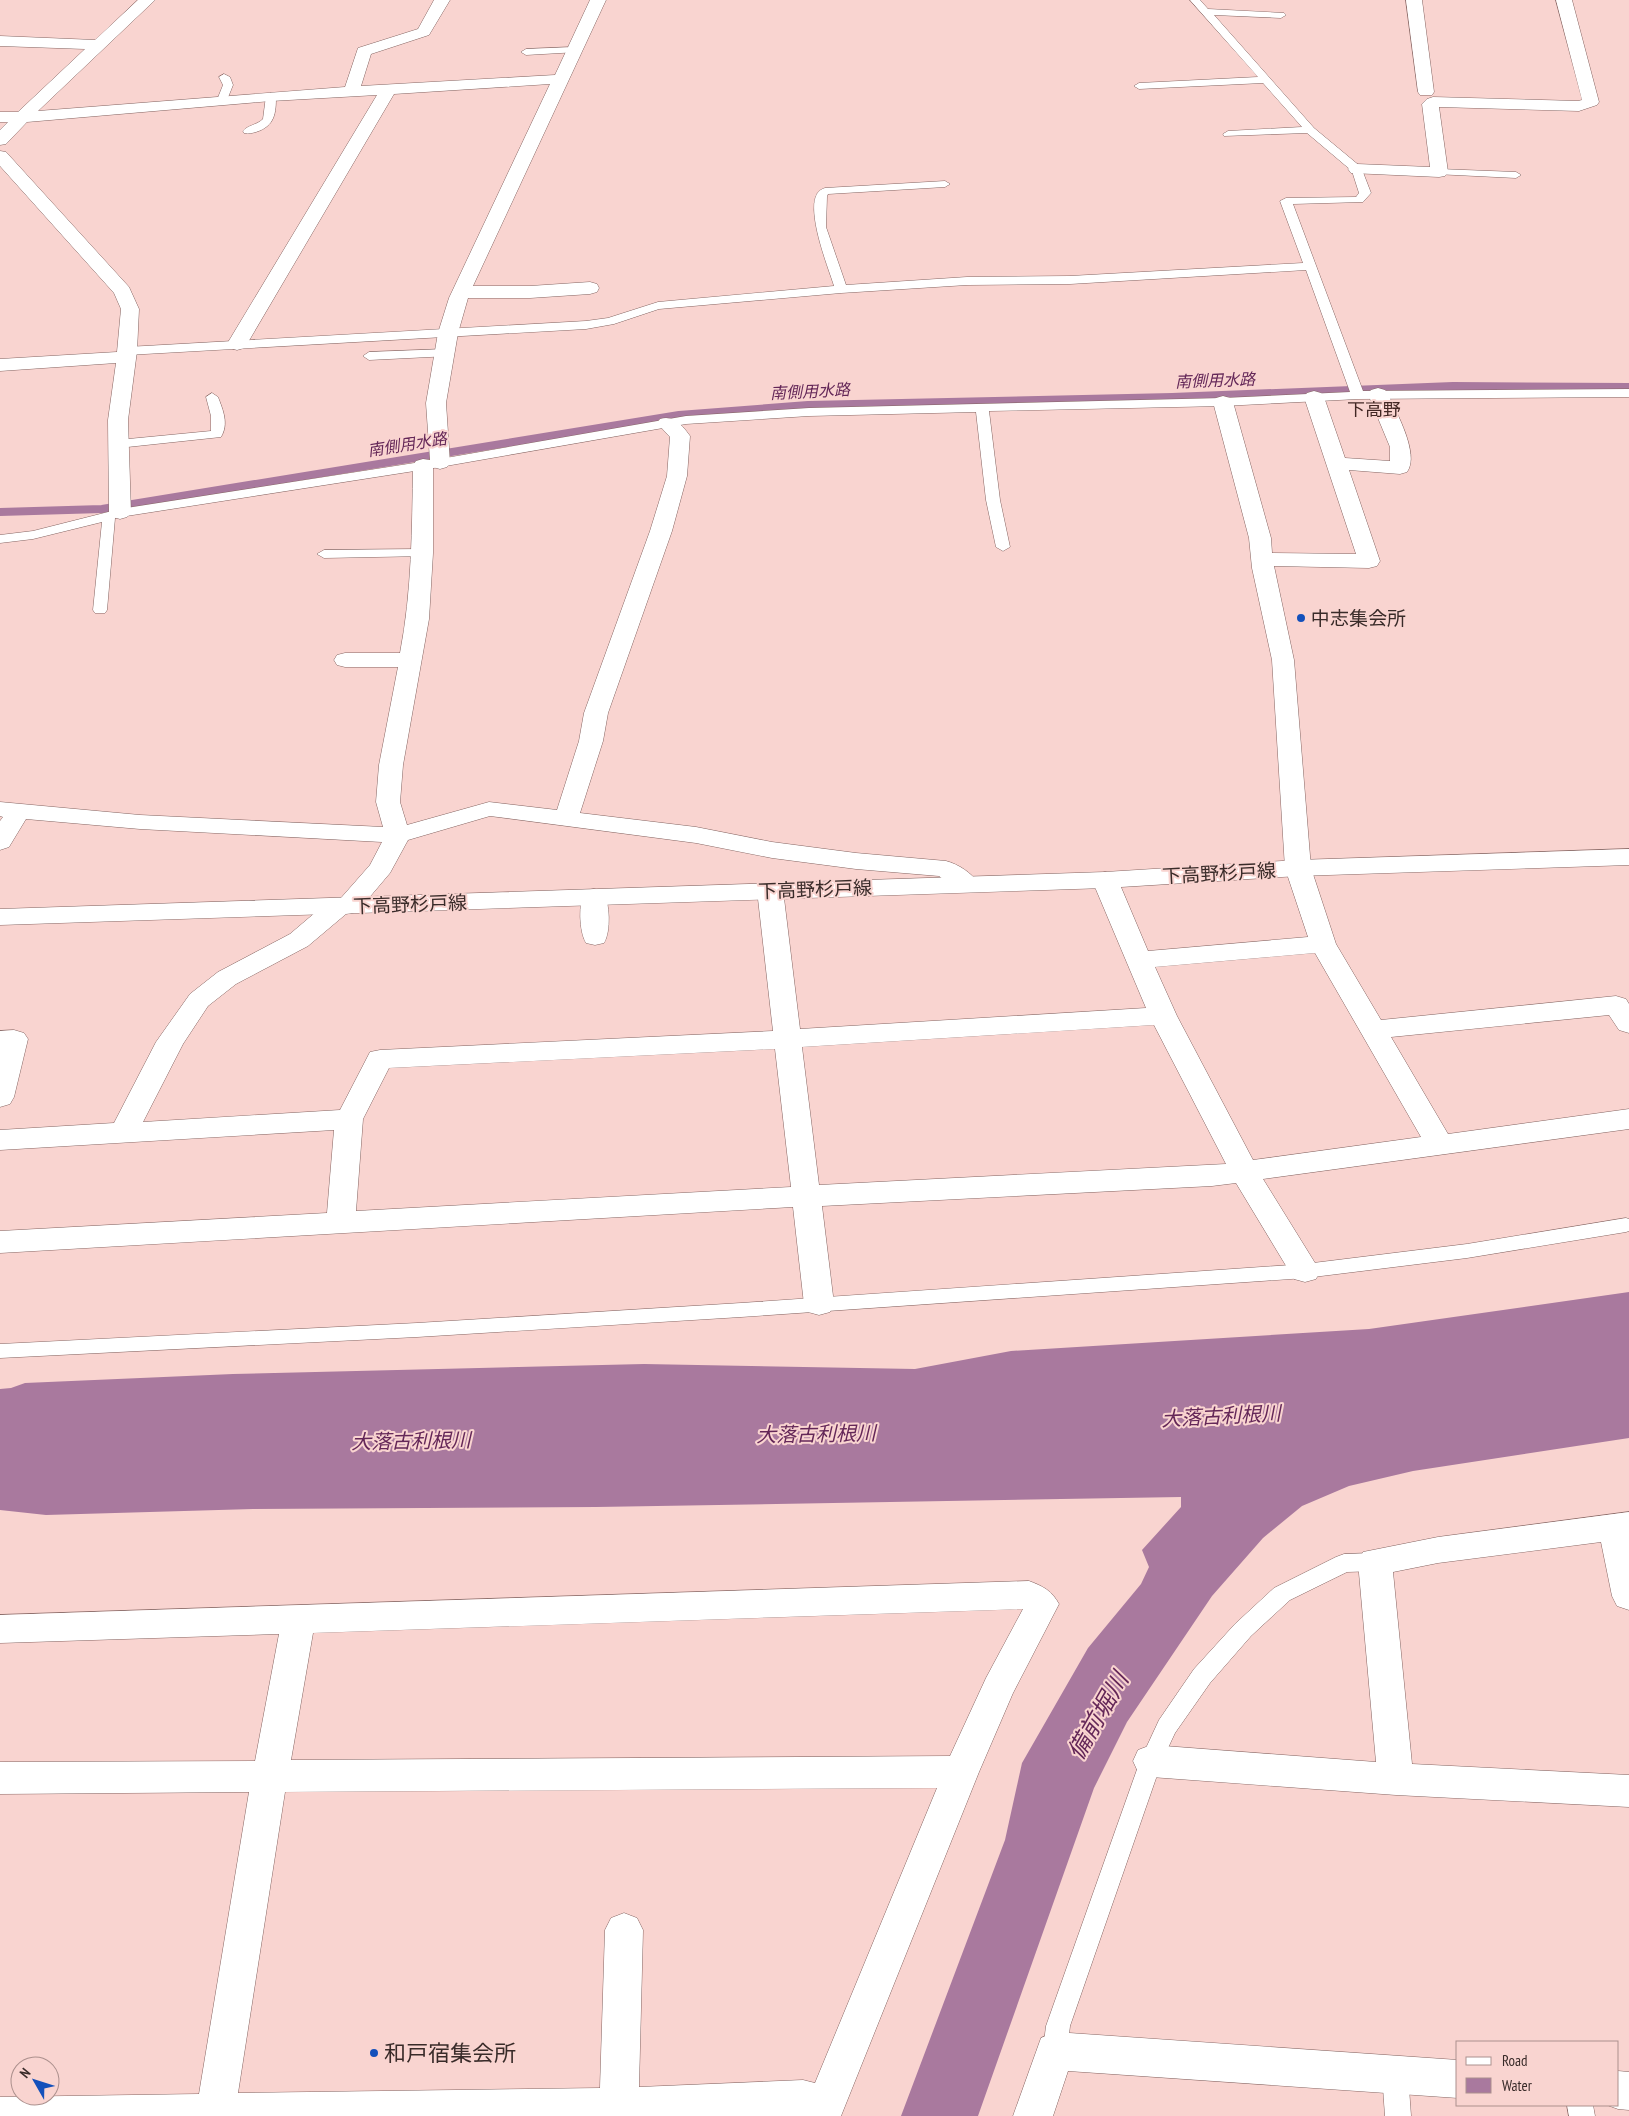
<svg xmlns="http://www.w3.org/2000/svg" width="1629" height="2116" font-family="'PT Sans Narrow','Noto Sans JP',sans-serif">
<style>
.water{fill:#a9799e}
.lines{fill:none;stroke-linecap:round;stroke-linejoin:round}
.stream{stroke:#a9799e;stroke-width:8}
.lane-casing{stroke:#856562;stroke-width:1}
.street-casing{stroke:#856562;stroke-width:1}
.secondary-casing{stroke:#856562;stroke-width:1}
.lane{fill:#fff;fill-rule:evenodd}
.street{fill:#fff;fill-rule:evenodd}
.secondary{fill:#fff;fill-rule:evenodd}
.poi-dot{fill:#1350bb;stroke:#f9d4d0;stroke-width:2}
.labels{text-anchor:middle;stroke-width:4;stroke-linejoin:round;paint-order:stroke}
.far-water-label{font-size:16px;font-style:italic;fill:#642758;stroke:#f9d4d0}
.far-quarter-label{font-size:18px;fill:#422724;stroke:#f9d4d0}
.poi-label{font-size:19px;fill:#392b29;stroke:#f9d4d0;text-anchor:start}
.street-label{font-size:19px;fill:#392b29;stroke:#f9d4d0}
.water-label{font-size:20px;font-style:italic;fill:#642758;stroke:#f9d4d0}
.near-poi-label{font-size:22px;fill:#392b29;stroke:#f9d4d0;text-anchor:start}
.near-water-label{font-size:24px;font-style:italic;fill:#642758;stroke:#f9d4d0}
</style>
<rect width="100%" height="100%" fill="#f9d4d0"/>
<path class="water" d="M1629,1292V1438L1413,1471L1349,1486L1302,1506L1263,1538L1212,1596L1127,1722L1094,1788L978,2116H901L1005,1840L1022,1763L1088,1648L1141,1584L1149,1567L1142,1550L1181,1507V1497L596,1507L253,1509L46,1515L0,1510V1389L11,1388L25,1383L233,1374L644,1364L915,1369L1011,1351L1369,1329Z"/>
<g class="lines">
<path class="stream" d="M0,512L102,509L679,415L808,405L1172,397L1453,386L1629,387"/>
<defs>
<g id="lane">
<path d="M1190,0H1200L1208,9L1284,13L1286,15L1281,18L1214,15L1314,128L1361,167L1371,193L1363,202L1293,204L1363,391L1629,389V397L1358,399L1223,406L989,411L1000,500L1010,547L1003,551L996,547L986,500L976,412L809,416L686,424L440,467L120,517L115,518L107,610L105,613H95L93,610L102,522L33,539L0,543V535L33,531L120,509L440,459L686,416L809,408L1223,398L1350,392L1306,270L1070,284L967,285L841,293L659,309L614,324L586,329L127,355L121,351L127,347L586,321L608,318L658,302L834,286C829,269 798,194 825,188L945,181L950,184L945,187L828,194L827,196L826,227L846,285L967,277L1070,276L1303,263L1280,201L1286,198L1356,197L1359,193L1352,171L1307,133L1224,136L1223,134L1228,131L1302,127L1263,83L1139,89L1134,86L1139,83L1258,77Z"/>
<path d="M574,47L579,50L578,52L526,55L521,52L526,49Z"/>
<path d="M224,74L230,77L233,85L227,100L222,103L217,100L223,85L219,77Z"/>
<path d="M271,93L276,96C276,113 275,126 256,132C252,133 249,134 244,133L243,131C248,125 257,125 263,119L266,96Z"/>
<path d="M1439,169L1516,172L1521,175L1516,178L1435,174L1434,172L1435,170Z"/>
<path d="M446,349L450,350L452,353L450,356L369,360L363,356L369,352Z"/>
<path d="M212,393L218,397C223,410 229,424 221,437L118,448L112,444L118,440L211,431V416L206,397Z"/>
<path d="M422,549L427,550L429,553L427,556L324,558L317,554L324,550Z"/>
<path d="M1626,1218L1629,1219V1231L1626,1232L1467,1258L1305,1278L741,1317L417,1337L0,1358V1344L417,1323L741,1303L1305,1264L1467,1244Z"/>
<path d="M1375,1553L1383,1556L1386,1562L1383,1568L1375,1571L1347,1572L1290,1600L1251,1636L1210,1683L1175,1733L1162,1761L1070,2026L1067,2051L1064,2059L1055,2063L1046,2059L1043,2051L1046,2026L1140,1761L1159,1720L1194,1669L1235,1624L1274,1588L1336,1557L1344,1554Z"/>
<path d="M1395,2062L1404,2065L1408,2074L1411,2116H1385L1382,2074L1386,2065Z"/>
<path d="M1567,2105H1593L1595,2116H1569Z"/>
</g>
<g id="street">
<path d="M138,0H155L38,111L345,87L358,48L418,29L434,0H450L429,35L371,54L361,86L555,75L590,0H606L473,286H530L590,282L597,284L599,288L597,292L590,294L530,298H468L458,333L446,403L450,463L447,467L440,469L433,467V553L429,619L403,765L400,802L407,825L489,802L557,810L579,741L584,713L650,531L667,476L670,437L657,423L660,419C674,415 682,425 690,436L687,476L672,531L608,713L603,741L580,813L696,827L772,842L856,853L946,861C958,864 972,873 979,884L975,890L966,892L957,890L939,876L856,869L772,858L696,843L490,816L408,840L390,873L357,912L346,914L308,946L236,984L208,1006L183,1044L143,1122L340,1110L370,1052L380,1050L773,1031L757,890L761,884L770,882L779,884L783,890L800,1029L1146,1008L1092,880L1096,874L1105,872L1114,874L1118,880L1148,951L1308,937L1285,868L1272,660L1252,568L1249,538L1213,402L1216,398L1223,396L1230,398L1233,402L1271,538L1272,553L1356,554L1304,397L1307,393L1314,391L1321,393L1324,397L1345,458L1390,461V447L1368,394L1371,390L1378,388L1385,390L1388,394C1396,412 1420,454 1407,472L1400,474L1349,470L1380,561L1377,566L1369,568L1274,566L1294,660L1311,868L1336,944L1381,1020L1616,996L1626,999L1629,1004V1033L1619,1030L1609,1015L1391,1037L1448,1134L1629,1109V1129L1263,1179L1320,1271L1316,1279L1305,1282L1294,1279L1236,1183L1212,1186L822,1206L834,1304L830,1312L819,1315L808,1312L804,1304L793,1207L0,1253V1231L327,1213L334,1130L0,1150V1130L114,1123L156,1042L190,994L218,972L290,934L330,900L341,898L370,865L382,842L140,829L26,819L9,847L0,850V821L3,817L0,816V802L140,815L383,827L376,802L379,765L398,667H345L337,665L334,660L337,655L345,653H400C412,591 412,528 413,465L416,461L423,459L430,460L426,403L438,333L449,298L550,84L394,94L247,344L244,348L237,350L230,348L227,344L377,95L271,101L27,122L6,144L0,145V130L8,122H0V112H18L85,49L0,46V36L95,40ZM1315,953L1421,1137L1253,1160L1177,1016L1155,967ZM1154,1025L1226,1164L819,1185L802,1047ZM775,1049L791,1187L356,1211L363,1119L389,1068Z"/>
<path d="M1406,0H1422L1434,92L1432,95H1420L1418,92Z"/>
<path d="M1556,0H1572L1599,102L1597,105L1579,111L1439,107L1448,172L1445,176L1439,177L1351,173L1348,169L1351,165L1357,164L1430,167L1422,104L1427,99L1433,97L1578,101L1582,100Z"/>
<path d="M0,151L6,152L129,287L139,309L137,351L128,420L131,513L127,517L120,519L113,517L109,513L108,420L116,363L0,371V359L117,352L121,309L114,293L0,166Z"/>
<path d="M594,889L603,891C610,902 611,932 604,943L595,945L586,943C579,932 578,902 585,891Z"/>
<path d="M14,1030L24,1033L28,1039L14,1097L10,1104L0,1107V1031Z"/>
<path d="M1629,1512V1610L1617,1606L1612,1596L1601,1542L1438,1563L1393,1572L1412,1764L1629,1775V1807L1396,1795L1151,1777L1138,1772L1133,1761L1138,1750L1151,1745L1376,1762L1358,1562L1363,1552L1438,1537Z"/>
<path d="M1029,1581C1043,1586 1052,1591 1059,1604L1013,1693L979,1772L841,2116H0V2097L199,2094L249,1792L0,1794V1762L255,1761L279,1634L0,1643V1615ZM1023,1609L986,1678L950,1756L291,1760L313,1633ZM937,1788L815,2083L803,2080L639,2087L643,1930L637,1918L624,1913L611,1918L605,1930L600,2088L238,2093L285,1792Z"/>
<path d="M1055,2032L1458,2060V2098L1068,2071L1053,2116H1013L1041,2038Z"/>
<path d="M1618,2071L1629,2072V2110L1618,2109L1607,2105H1618Z"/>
</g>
<path id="secondary" d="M1629,849V865L1298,876L1105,888L0,925V909L1105,872L1298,860Z"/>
</defs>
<use href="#lane" class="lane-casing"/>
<use href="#street" class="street-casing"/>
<use href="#secondary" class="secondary-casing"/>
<use href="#lane" class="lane"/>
<use href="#street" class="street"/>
<use href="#secondary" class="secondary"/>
</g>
<g class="poi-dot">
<circle cx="1301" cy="618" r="5"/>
<circle cx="374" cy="2053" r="5"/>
</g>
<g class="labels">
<g class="far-water-label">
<text transform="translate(1215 380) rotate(-2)" y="6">南側用水路</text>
<text transform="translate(810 391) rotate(-3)" y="6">南側用水路</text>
<text transform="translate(407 444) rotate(-9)" y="6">南側用水路</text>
</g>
<g class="far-quarter-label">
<text x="1374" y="416">下高野</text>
</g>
<g class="poi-label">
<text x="1311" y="625">中志集会所</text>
</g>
<g class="street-label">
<text transform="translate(1219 873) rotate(-3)" y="7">下高野杉戸線</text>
<text transform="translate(815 889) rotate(-2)" y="7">下高野杉戸線</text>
<text transform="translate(410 904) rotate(-2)" y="7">下高野杉戸線</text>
</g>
<g class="water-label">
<text transform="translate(1221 1416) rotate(-3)" y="7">大落古利根川</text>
<text transform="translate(816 1434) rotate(-1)" y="7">大落古利根川</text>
<text transform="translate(411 1441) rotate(-1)" y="7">大落古利根川</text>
</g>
<g class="near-poi-label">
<text x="384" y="2061">和戸宿集会所</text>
</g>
<g class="near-water-label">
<text transform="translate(1098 1716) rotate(-60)" y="8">備前堀川</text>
</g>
</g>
<rect x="1456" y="2041" width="162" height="65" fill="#f9d4d0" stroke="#ac908d"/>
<rect x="1466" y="2057" width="25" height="8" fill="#ffffff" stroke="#ac908d"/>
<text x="1502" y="2066" font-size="15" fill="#392b29">Road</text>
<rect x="1466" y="2078" width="25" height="15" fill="#a9799e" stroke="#ac908d"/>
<text x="1502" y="2091" font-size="15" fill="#392b29">Water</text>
<g transform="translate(35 2081) rotate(309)"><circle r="24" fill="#f9d4d0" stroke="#ac908d"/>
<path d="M0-4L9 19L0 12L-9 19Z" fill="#1350bb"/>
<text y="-8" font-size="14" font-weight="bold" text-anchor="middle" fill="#392b29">N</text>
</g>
</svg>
